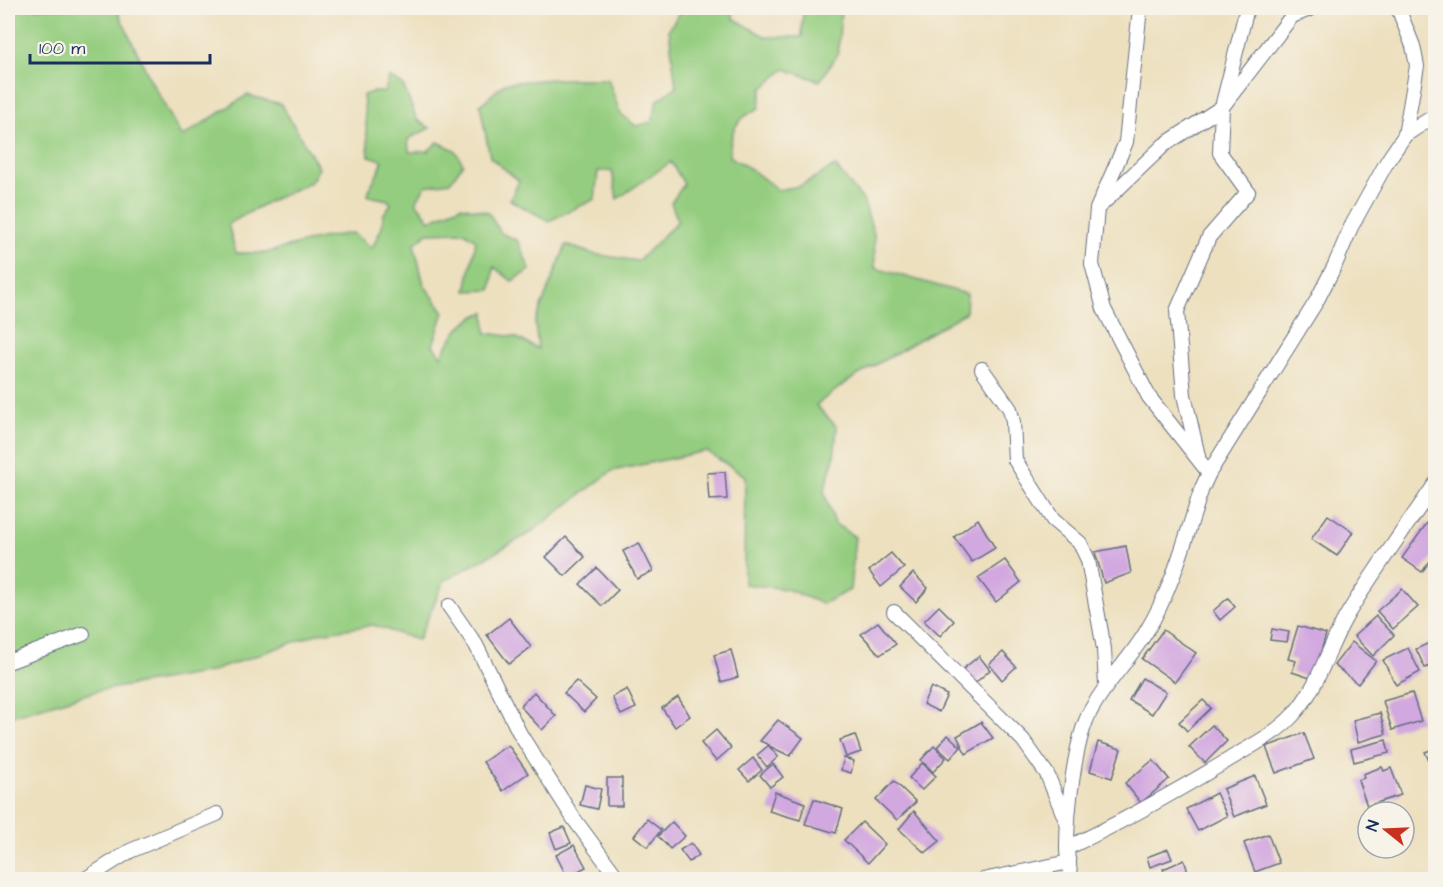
<svg xmlns="http://www.w3.org/2000/svg" width="1443" height="887" font-family="'Architects Daughter',sans-serif">
<style>
.green{fill:#94cd7f;stroke:#587e6e;stroke-width:1.5}
.building{fill:#d2a8e0}
.lines{fill:none;stroke-linecap:round;stroke-linejoin:round}
.street-casing{stroke:#646d80;stroke-width:16}
.street{stroke:#fff;stroke-width:14}
</style>
<rect width="100%" height="100%" fill="#f7f3e8"/>
<filter id="ink" filterUnits="userSpaceOnUse"><feTurbulence type="fractalNoise" baseFrequency=".0167" numOctaves="2"/><feDisplacementMap in="SourceGraphic" scale="12" xChannelSelector="R" yChannelSelector="G"/><feConvolveMatrix kernelMatrix="1 2 1 2 8 2 1 2 1" color-interpolation-filters="sRGB"/></filter>
<filter id="wash" filterUnits="userSpaceOnUse"><feTurbulence type="fractalNoise" baseFrequency=".008" numOctaves="4" result="noise"/><feDisplacementMap in="SourceGraphic" scale="24" xChannelSelector="R" yChannelSelector="G"/><feGaussianBlur stdDeviation="1.35" result="paint"/><feColorMatrix in="noise" values="0 0 0 0 0 0 0 0 0 0 0 0 0 0 0 0 0 1.4 0 .05"/><feComposite in="paint" operator="in"/></filter>
<g filter="url(#wash)">
<rect width="100%" height="100%" fill="#ede0bf"/>
<path class="green" d="M8,8H116L150,79L182,137L247,95L281,104L319,168L311,182L266,203L228,224L236,253H266L321,238L352,233L372,248L382,227L383,215L391,204L388,200L368,196C370,180 382,173 382,160L369,156L363,95L372,92H385L389,77L403,85L417,120L430,128L408,139L409,152L428,151L438,142L455,150L463,164L450,182L425,186L416,202L430,220L461,206L488,212L501,233L518,241L530,270L512,281L494,267L491,290L466,291L476,240L464,232L428,233L414,244L424,285L444,312L433,345L441,356C454,334 460,321 485,312L486,333L515,337L538,349L535,322L566,245L593,254L638,261L678,221L671,203L684,184L671,162L617,199L612,171H598L595,199L549,221L510,200L519,181L490,157L480,105L505,83L553,79H608L620,113L636,126L652,122L657,101L676,87L669,29L683,8H733V18L766,37H802L803,8H841L838,53L820,81L785,69L762,89L759,108C734,120 731,130 729,156L751,169L778,190L800,186L835,166L863,200L874,234L875,268L967,294L966,312L850,380L816,405L837,427L834,457L824,492L835,524L855,537L850,590L822,604L787,589L744,584L745,476L706,451L612,471L530,533L444,581L418,640L373,625L319,633L210,672L97,691L8,717Z"/>
<g id="blocks">
<g class="building">
<path d="M725,472L727,499L709,500L707,473Z"/>
<path d="M1328,515L1353,532L1337,556L1311,539Z"/>
<path d="M978,519L995,548L972,562L954,537Z"/>
<path d="M1427,523L1436,530V553L1422,572L1402,558Z"/>
<path d="M566,537L585,557L565,576L546,557Z"/>
<path d="M639,543L653,571L637,579L623,551Z"/>
<path d="M1126,546L1131,573L1104,583L1095,552Z"/>
<path d="M891,553L904,568L881,587L869,571Z"/>
<path d="M1005,560L1021,582L996,602L978,578Z"/>
<path d="M597,568L618,590L602,606L580,584Z"/>
<path d="M913,573L928,588L916,602L900,587Z"/>
<path d="M1402,589L1418,607L1393,629L1377,611Z"/>
<path d="M1228,598L1235,607L1220,620L1213,611Z"/>
<path d="M939,606L954,621L940,636L924,621Z"/>
<path d="M1376,616L1394,635L1373,656L1354,636Z"/>
<path d="M509,618L531,647L509,664L487,635Z"/>
<path d="M878,622L896,644L880,655L861,634Z"/>
<path d="M1298,626L1326,634L1313,679L1292,672L1296,661L1288,659Z"/>
<path d="M1272,629L1289,632L1287,642L1270,640Z"/>
<path d="M1163,630L1196,653L1175,682L1142,659Z"/>
<path d="M1436,640V663L1425,668L1416,649Z"/>
<path d="M1352,642L1376,661L1358,684L1334,665Z"/>
<path d="M1408,648L1420,672L1396,685L1383,660Z"/>
<path d="M731,650L738,677L721,682L714,655Z"/>
<path d="M1003,652L1016,667L1002,680L989,664Z"/>
<path d="M979,656L990,670L974,684L963,669Z"/>
<path d="M1142,678L1166,692L1152,714L1129,700Z"/>
<path d="M576,681L596,699L584,712L564,693Z"/>
<path d="M931,687L947,695L939,712L923,704Z"/>
<path d="M627,689L636,708L621,715L612,697Z"/>
<path d="M534,692L556,716L542,730L520,706Z"/>
<path d="M1412,693L1421,721L1392,730L1383,701Z"/>
<path d="M678,697L690,716L675,727L662,708Z"/>
<path d="M1203,700L1211,708L1187,731L1179,722Z"/>
<path d="M1380,713L1386,734L1358,742L1353,720Z"/>
<path d="M778,720L803,738L790,756L769,746L778,757L767,767L757,755L769,745L760,741Z"/>
<path d="M981,722L993,738L966,754L957,736Z"/>
<path d="M1212,725L1227,741L1205,763L1189,747Z"/>
<path d="M716,730L731,748L716,761L701,743Z"/>
<path d="M1304,733L1314,759L1276,773L1266,747Z"/>
<path d="M855,735L861,752L846,757L840,740Z"/>
<path d="M948,735L961,747L950,759L937,747Z"/>
<path d="M1386,740L1389,753L1354,762L1351,749Z"/>
<path d="M1098,742L1121,749L1112,778L1090,771Z"/>
<path d="M508,745L528,773L503,791L483,762Z"/>
<path d="M934,746L946,758L933,772L921,760Z"/>
<path d="M1436,748V776L1425,752Z"/>
<path d="M753,758L762,770L749,781L739,770Z"/>
<path d="M844,758L854,761L851,773L841,770Z"/>
<path d="M1153,760L1169,779L1141,803L1125,783Z"/>
<path d="M922,763L936,776L922,790L909,778Z"/>
<path d="M773,764L783,777L770,787L760,775Z"/>
<path d="M1382,767L1384,771L1391,768L1401,795L1367,806L1358,780L1364,778L1363,774Z"/>
<path d="M1255,776L1266,804L1234,817L1223,789Z"/>
<rect x="607" y="778" width="15" height="28"/>
<path d="M894,781L916,802L897,820L876,800Z"/>
<path d="M585,785L601,789L597,809L580,805Z"/>
<path d="M775,792L805,803L800,820L769,811Z"/>
<path d="M1216,793L1227,816L1198,831L1186,809Z"/>
<path d="M814,799L843,809L836,833L805,824Z"/>
<path d="M914,811L940,841L925,853L899,829Z"/>
<path d="M647,819L661,830L648,847L634,836Z"/>
<path d="M672,822L685,836L670,849L658,836Z"/>
<path d="M862,822L885,844L868,863L844,840Z"/>
<path d="M564,827L571,843L556,849L550,833Z"/>
<path d="M1268,834L1279,863L1255,872L1244,843Z"/>
<path d="M691,843L699,855L689,862L680,850Z"/>
<path d="M574,845L586,867L567,877L556,855Z"/>
<path d="M1168,849L1172,859L1150,867L1147,857Z"/>
<path d="M1184,860L1191,880H1167L1163,869Z"/>
</g>
</g>
</g>
<g filter="url(#ink)">
<use href="#blocks" fill-opacity="0" stroke="#646d80" stroke-width="1.5"/>
<g class="lines">
<defs>
<g id="street">
<path d="M1140,8L1126,142L1097,209L1092,264L1104,309L1149,397L1209,473"/>
<path d="M1398,8L1413,46L1417,66L1405,135"/>
<path d="M1101,205L1164,145L1222,107L1292,16L1312,8"/>
<path d="M982,369L1010,409L1013,422L1015,460L1053,520L1080,543L1088,560L1104,649L1106,685"/>
<path d="M1198,456L1184,395L1177,311L1209,237L1248,192L1220,153L1222,107L1247,8"/>
<path d="M449,606L476,645L520,734L574,819L619,880"/>
<path d="M894,612L1023,740L1047,774L1067,823"/>
<path d="M8,662L83,634"/>
<path d="M1067,848C1123,822 1177,791 1230,759C1251,746 1277,733 1293,715C1319,687 1328,647 1347,615C1374,570 1406,527 1436,483"/>
<path d="M84,880L130,851L217,814"/>
<path d="M983,880L1069,862"/>
<path d="M1071,880C1070,869 1067,858 1067,848C1067,813 1074,740 1091,710C1106,682 1130,659 1146,632C1173,588 1186,536 1202,488L1209,473L1316,302L1335,265L1351,227L1388,160L1405,135L1436,115"/>
</g>
</defs>
<use href="#street" class="street-casing"/>
<use href="#street" class="street"/>
</g>
</g>
<rect width="1443" height="887" fill="none" stroke="#f7f3e8" stroke-width="30"/>
<g transform="translate(1386 830) rotate(288)"><circle r="28" fill="#f7f3e8" stroke="#9fa5b1" stroke-width="1.5"/>
<path d="M0-4.5L10 22L0 15L-10 22Z" fill="#c8321e"/>
<text y="-9" font-size="16" font-weight="bold" text-anchor="middle" fill="#1b2f5e">N</text>
</g>
<path d="M30 54v9h180v-9" fill="none" stroke="#1b2f5e" stroke-width="3"/>
<text x="39" y="54" font-size="18" fill="#1b2f5e" stroke="#f7f3e8" stroke-width="4.5" paint-order="stroke">100 m</text>
</svg>
